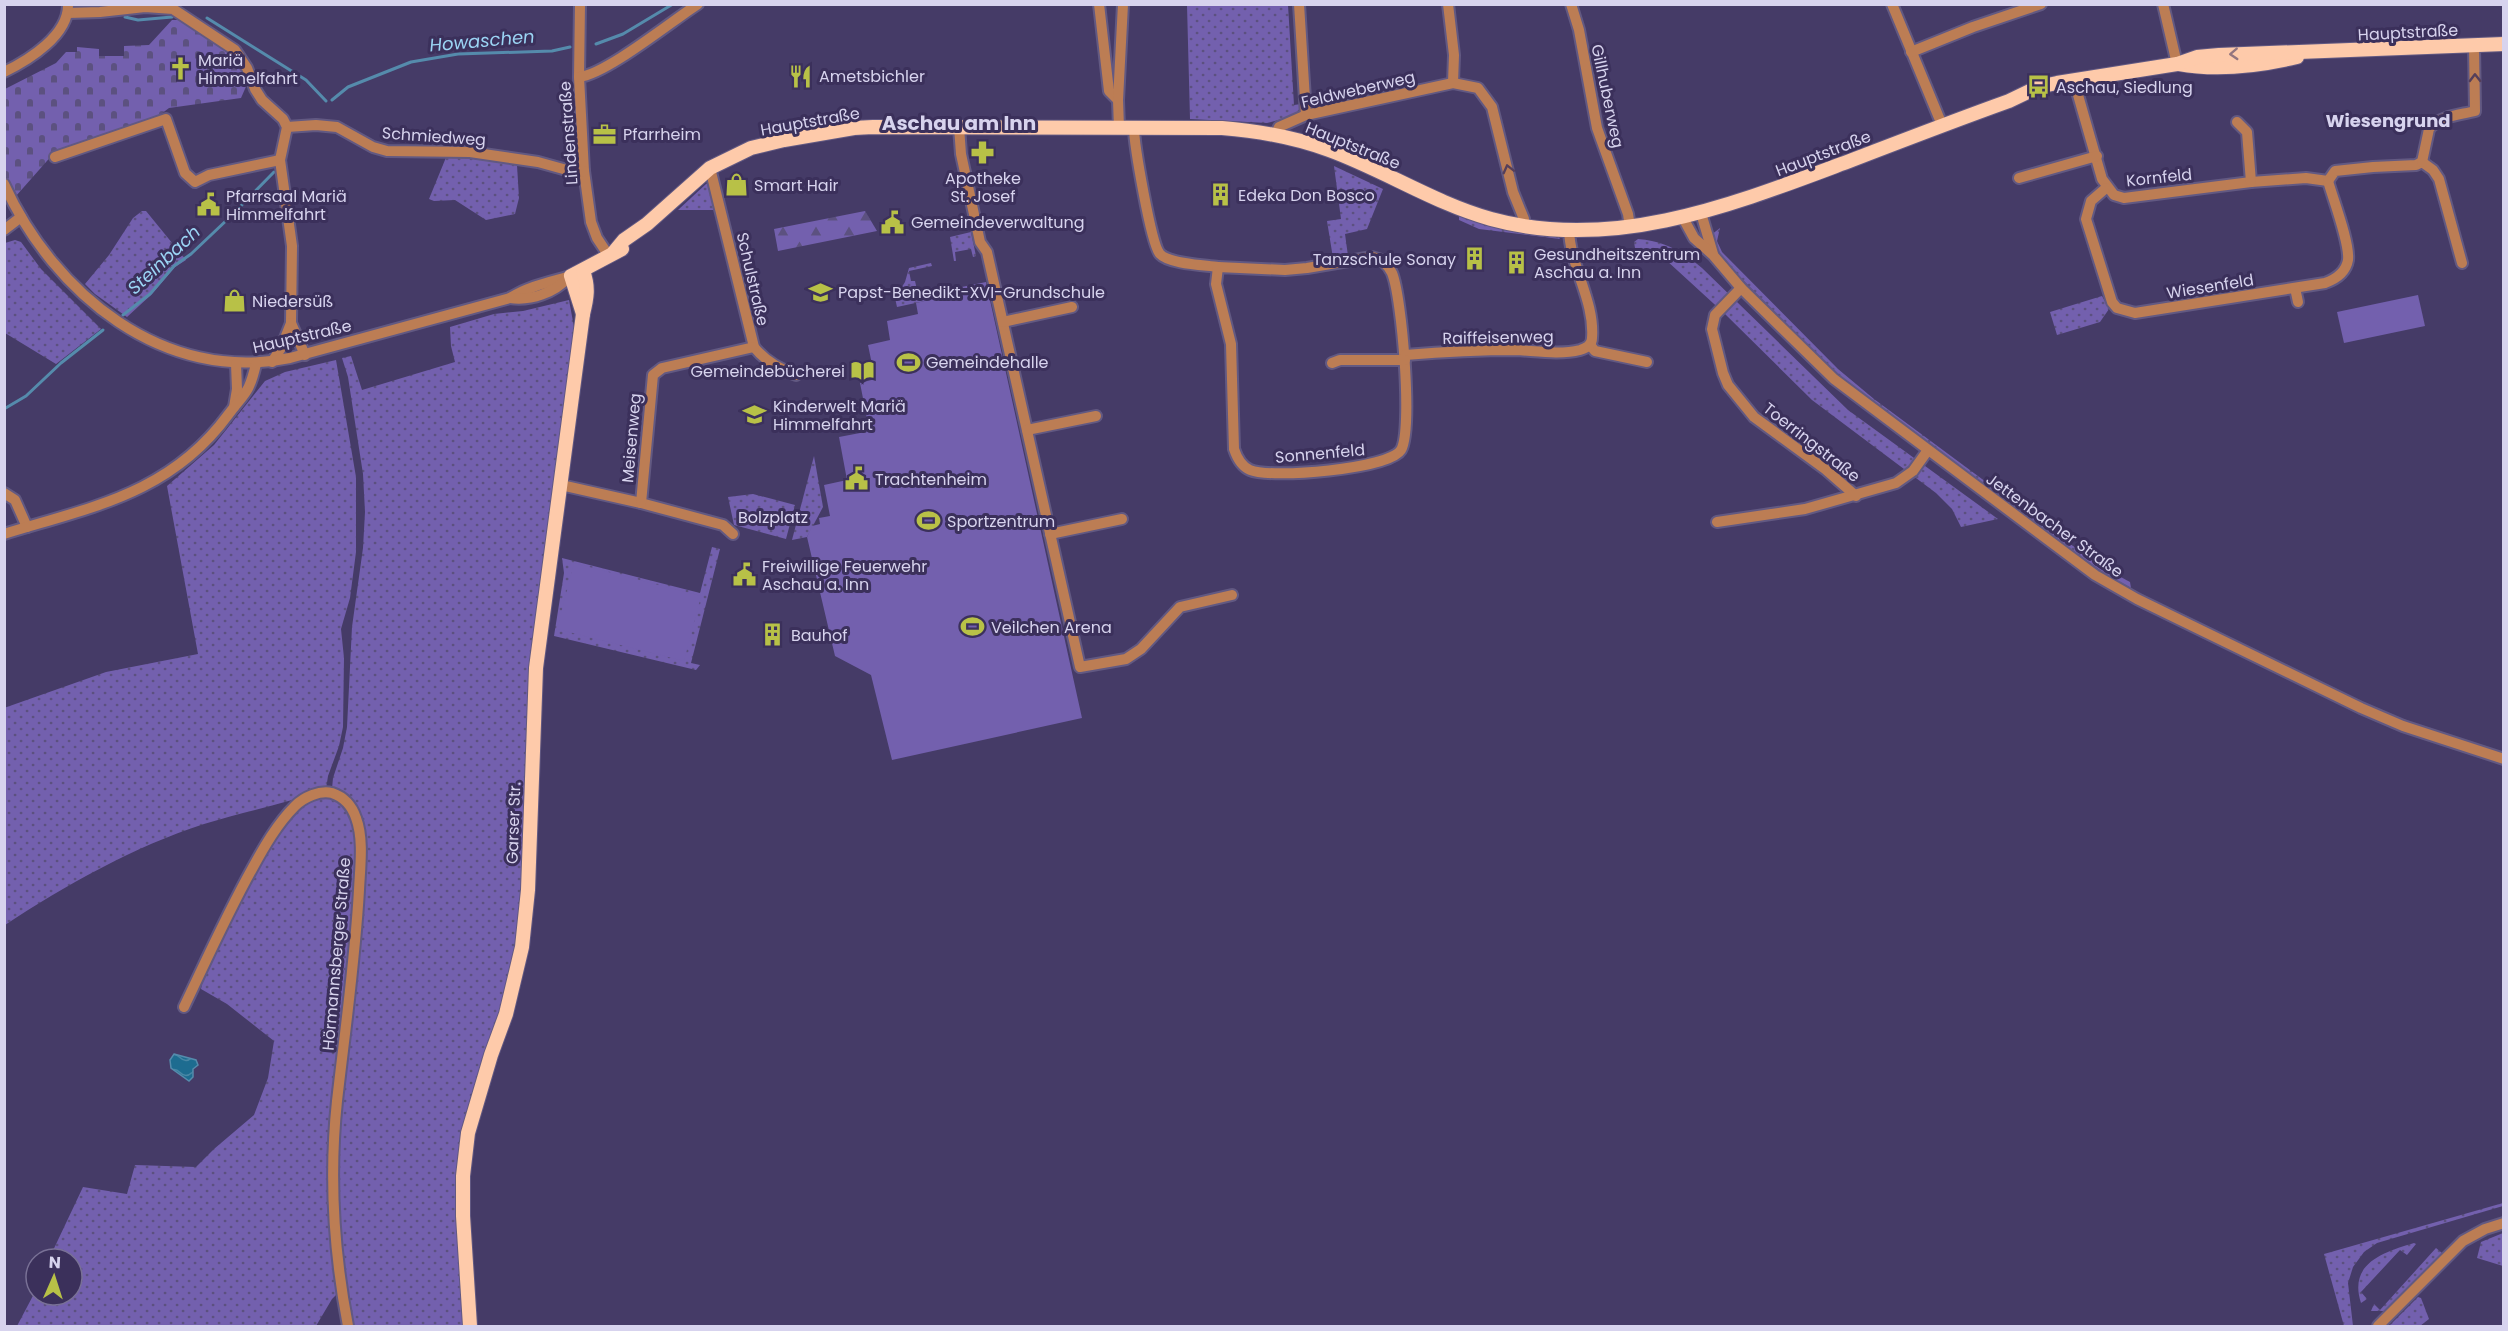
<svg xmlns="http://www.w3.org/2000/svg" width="2508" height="1331" font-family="Poppins,sans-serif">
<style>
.grass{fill:url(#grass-dots)}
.forest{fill:url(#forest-firs)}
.cemetery{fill:url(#cemetery-stones)}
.pitch{fill:#7360ae}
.water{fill:url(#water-waves);stroke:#558bac;stroke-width:1.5}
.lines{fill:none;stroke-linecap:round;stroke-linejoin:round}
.stream{stroke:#558bac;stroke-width:3}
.minor-casing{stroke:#625982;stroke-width:14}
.major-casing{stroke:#625982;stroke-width:16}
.minor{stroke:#bc7d54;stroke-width:10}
.major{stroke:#fecaaa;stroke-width:14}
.oneway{stroke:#93757f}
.oneway2{stroke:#553f5a}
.labels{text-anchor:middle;stroke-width:6;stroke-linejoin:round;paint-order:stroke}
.street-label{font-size:16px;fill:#d7d3ee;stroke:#3b305b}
.poi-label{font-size:16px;fill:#d7d3ee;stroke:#3b305b;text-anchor:start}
.park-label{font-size:16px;fill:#ded9f4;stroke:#3b305b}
.water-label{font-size:18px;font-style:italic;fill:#9bd4f4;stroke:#3b305b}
.neighbourhood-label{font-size:18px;font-weight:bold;fill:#d7d3ee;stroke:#3b305b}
.quarter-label{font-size:20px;font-weight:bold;fill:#d7d3ee;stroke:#3b305b}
</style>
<defs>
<pattern id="grass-dots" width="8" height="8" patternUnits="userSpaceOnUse" patternTransform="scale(1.5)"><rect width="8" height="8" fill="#7360ae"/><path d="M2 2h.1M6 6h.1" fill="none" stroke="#5c5180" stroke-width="1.8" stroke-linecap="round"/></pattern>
<pattern id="forest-firs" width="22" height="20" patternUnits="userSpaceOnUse" patternTransform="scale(1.5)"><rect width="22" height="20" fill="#7360ae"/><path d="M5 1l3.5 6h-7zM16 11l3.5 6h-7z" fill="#5c5180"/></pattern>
<pattern id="cemetery-stones" width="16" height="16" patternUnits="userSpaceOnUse" patternTransform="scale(1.5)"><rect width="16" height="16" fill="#7360ae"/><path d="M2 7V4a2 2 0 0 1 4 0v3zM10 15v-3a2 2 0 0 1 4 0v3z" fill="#5c5180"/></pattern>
<pattern id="water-waves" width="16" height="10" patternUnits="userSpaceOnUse" patternTransform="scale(1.5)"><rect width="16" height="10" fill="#1d6c90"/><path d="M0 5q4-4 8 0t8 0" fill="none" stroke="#4887a5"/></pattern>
</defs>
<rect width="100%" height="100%" fill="#453b67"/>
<g class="grass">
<path d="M1187,5H1288L1294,105L1301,104L1297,115L1267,123L1190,119Z"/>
<path d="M447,155L470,156L517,165L519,198L515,214L486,220L455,200L434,201L429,199Z"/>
<path d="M1334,166L1383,189L1367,229L1345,234L1348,256L1333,258L1327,221L1341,219Z"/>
<path d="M709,183L717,210H678L706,184Z"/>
<path d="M142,211H146L186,260L175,267L152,294L127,317L95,294L85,284L109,255L133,218Z"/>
<path d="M1459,216L1506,229L1558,236L1560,239L1479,229L1459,220Z"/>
<path d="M1720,228L1717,241L1722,252L1838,369L1874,399L2063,539L2106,569L2130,582L2131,588L2107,575L2073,551L1879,408L1826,364L1720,257L1714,248L1711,235Z"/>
<path d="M971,232L976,256L973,257L971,249L955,252L956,261H954L950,237Z"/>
<path d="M1638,239C1665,241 1681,251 1702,268L1848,410L1998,519L1961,527L1952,509L1936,493L1812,400L1725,314L1666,260L1653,256L1637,260L1634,242Z"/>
<path d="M15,240L21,242L41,269L101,329L56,364L5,333V243Z"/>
<path d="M931,263L932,266L909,271L911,281H915L917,290L931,287L934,299L897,307L895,298L905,282L909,268Z"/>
<path d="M2102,296L2109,309L2100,322L2057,335L2050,312Z"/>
<path d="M569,300L574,327L530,668L522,890L516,945L500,1013L470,1099L462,1133L465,1326H352L341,1256L337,1164L363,834L332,789L333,778L343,748L347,727L352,627L363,548L365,512L363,474L348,377L342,358L351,356L362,390L455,362L451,346L450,327L494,314L523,311Z"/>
<path d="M336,360L356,477V552L350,598L341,629L344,658L343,727L339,746L328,776L326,789C286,804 245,811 204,824C133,847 66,885 5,925L4,708L106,672L198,654L167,486L214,445L265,381L285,372Z"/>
<path d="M814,456L823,507L807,537L792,540Z"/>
<path d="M753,494L795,505L786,539L734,525L728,497Z"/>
<path d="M712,547L720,549L691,663L700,665L696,670L554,636L564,573L562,558L700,593Z"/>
<path d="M329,796L339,800L354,819L357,871L334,1102L339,1292L332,1299L316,1326H17L36,1290V1295H72V1259H49L83,1187L127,1194L135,1165L196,1167L214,1149L254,1115L268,1078L274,1041L227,1004L201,989L202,984L247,887L267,848L297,808L319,797Z"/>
<path d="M2503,1203V1206L2377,1243L2364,1252L2353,1267L2348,1283L2353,1326H2344L2324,1254Z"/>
<path d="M2503,1233V1266L2477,1258L2481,1242Z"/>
<path d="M2414,1243L2416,1244L2407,1255L2400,1250L2361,1292L2367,1299L2361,1303C2348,1263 2384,1252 2414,1243Z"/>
<path d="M2436,1248L2442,1253L2393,1305L2384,1311H2371L2374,1304L2380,1310Z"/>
<path d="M2418,1297L2421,1298L2429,1319L2420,1326H2389Z"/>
</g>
<path class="forest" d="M865,211L877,231L778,251L774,229Z"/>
<path class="cemetery" d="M172,20H181C208,37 239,50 248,82L241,98L169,108L161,114L54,153L16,196L5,175V89L56,63L66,52H77V47L99,49V56H124V46L149,45Z"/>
<g class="pitch">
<path d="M986,282L1082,718L892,760L871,675L835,656L807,537L812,526L820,524L819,518L830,516L824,485L847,480L839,437L860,433L868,424L860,383L875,379L868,345L890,340L887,321L918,314L916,303L933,299L932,293Z"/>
<path d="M2418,295L2425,326L2344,343L2337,312Z"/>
<path d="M574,563L701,596L684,661L557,629Z"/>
</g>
<path class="water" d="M174,1054L196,1060L198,1065L193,1069V1077L189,1081L171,1068L170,1060Z"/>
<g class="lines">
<g class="stream">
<path d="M125,17L138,20L172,17"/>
<path d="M207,18L306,80L326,101"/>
<path d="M596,44L623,34L673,4"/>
<path d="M332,100L348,87L411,62L458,54L552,51L570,47"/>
<path d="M123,315L150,294L174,266L191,254L230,217L274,172"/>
<path d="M4,409L26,396L61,363L103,330"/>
</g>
<defs>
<g id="minor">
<path d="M580,4L579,77L584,171L591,222L597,238L609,256"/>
<path d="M1099,4L1109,91L1118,100"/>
<path d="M1299,4L1306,115"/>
<path d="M1448,4L1454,55L1453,83"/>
<path d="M1571,4L1579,30L1597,128L1628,214L1630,227"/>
<path d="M1892,4L1942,125"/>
<path d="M2163,4L2177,64"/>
<path d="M68,13L100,12L145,7L173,9L235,50L247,68L255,89L262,100L283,119L287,127L280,160L292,246L291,323L281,348L272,362"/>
<path d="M1911,52L1973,27L2041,4"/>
<path d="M4,72C29,60 69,35 68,4"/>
<path d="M579,77C605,75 672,21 698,4"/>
<path d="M2074,81L2102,179L2114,195L2124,198L2251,182L2306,178L2328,181L2335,171L2373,167L2416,165L2422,162L2433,170L2439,179L2462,263"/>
<path d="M2237,122L2247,132L2251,182"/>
<path d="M287,127L316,125L337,127L373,147L387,151L470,152L538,162L574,172L584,171"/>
<path d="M959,127L961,154L980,242L987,252L1080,667L1126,659L1141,649L1180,607L1232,595"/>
<path d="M1119,128L1118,100L1123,4"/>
<path d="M1134,128C1134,143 1151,245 1160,254C1169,264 1204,265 1218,267"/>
<path d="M1276,134L1279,127L1306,115L1453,83L1478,88L1492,107L1513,192L1524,219L1523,225"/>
<path d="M55,157L166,119L185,173L195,182L209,175L280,160"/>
<path d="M2422,162L2429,129C2439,116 2460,115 2475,111L2474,45"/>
<path d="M710,168L754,347C765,361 779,369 796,375"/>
<path d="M2019,178L2097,156"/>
<path d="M4,184C54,294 164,384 290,358L510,298C529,286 550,282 571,276"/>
<path d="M2106,188L2091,201L2086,219L2112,302L2117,308L2135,313L2325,283C2336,279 2346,272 2348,260C2350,243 2333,199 2328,181"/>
<path d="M1701,213L1713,254"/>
<path d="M1683,218L1694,238L1713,255L1741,288L1834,379L2095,575L2137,599L2361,708L2403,726L2504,759"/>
<path d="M4,230L21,217"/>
<path d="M1372,257C1382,259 1388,264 1392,273C1402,297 1413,430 1401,450C1389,469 1271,479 1250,470C1241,466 1237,458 1234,449L1231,344L1216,284L1218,267L1285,270L1307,268Z"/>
<path d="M1741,288L1715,315L1712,329L1723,373L1728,385L1754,417L1825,469L1856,496"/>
<path d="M2295,288L2298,302"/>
<path d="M510,298C531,301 554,293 569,277"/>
<path d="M1003,322L1072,307"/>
<path d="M291,323L305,355"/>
<path d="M1590,345L1595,351L1647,362"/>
<path d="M1405,355C1442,352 1479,350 1516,350C1536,351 1560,355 1580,350C1587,348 1592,345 1592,338C1595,301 1570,266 1569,230"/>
<path d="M1332,363L1340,360H1405"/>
<path d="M234,407L237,389L236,364"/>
<path d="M1027,430L1096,416"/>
<path d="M561,485L641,503L723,525L733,534"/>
<path d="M4,493L15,500L27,527"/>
<path d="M641,503L653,375L662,368L754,347"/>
<path d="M1717,522L1805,509L1896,483L1913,471L1928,450"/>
<path d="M4,534C91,507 170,494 228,415C245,392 249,394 256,364"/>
<path d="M1050,534L1122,519"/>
<path d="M184,1007C206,961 227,914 252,869C264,847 277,824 295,806C304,797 320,790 332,793C344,797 352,806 356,818C364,839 360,868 359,890C355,961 345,1031 337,1101C329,1176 334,1253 348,1326"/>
<path d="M2378,1326L2463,1241L2485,1229L2504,1223"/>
</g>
<g id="major">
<path d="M2179,64C2218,71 2259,66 2297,57"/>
<path d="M614,252L624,240L647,224L710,168L751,148L784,140L854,128L873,127L1222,128C1259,131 1294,137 1329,150C1384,170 1434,203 1491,219C1615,253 1737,203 1852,160C1904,140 1956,120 2009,101L2038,87L2057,83L2177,64L2197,57L2219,55L2504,44"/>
<path d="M583,314L571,276L622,249"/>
<path d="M470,1326L463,1216V1176L468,1133L491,1055L506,1014L522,947L528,890L536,668L583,314C587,298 589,287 583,271"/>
</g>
</defs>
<use href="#minor" class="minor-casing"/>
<use href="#major" class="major-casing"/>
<use href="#minor" class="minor"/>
<use href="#major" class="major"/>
</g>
<defs><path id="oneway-chevron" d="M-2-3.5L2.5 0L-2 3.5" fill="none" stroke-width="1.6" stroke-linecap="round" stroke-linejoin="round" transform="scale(1.5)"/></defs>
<use class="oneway" href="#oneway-chevron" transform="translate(2234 54) rotate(177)"/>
<g class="oneway2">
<use href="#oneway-chevron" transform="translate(2475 78) rotate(-91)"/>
<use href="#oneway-chevron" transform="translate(1508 169) rotate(-104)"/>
</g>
<defs>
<symbol id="church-bare" viewBox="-9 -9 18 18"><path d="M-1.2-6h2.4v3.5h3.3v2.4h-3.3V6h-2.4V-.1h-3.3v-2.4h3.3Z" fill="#b8c147" stroke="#3b305b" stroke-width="2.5" paint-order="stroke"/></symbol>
<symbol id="restaurant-bare" viewBox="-9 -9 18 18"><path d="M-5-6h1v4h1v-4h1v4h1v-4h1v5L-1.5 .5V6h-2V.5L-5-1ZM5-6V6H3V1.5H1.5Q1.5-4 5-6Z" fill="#b8c147" stroke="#3b305b" stroke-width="2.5" paint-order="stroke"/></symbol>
<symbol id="bus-bare" viewBox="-9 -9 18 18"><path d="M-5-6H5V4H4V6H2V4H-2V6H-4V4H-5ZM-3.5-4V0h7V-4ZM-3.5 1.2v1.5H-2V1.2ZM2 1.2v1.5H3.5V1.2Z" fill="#b8c147" stroke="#3b305b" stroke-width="2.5" paint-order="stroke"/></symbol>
<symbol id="office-bare" viewBox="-9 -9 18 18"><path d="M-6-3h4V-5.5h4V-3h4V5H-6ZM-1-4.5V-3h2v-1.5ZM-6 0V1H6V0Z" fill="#b8c147" stroke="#3b305b" stroke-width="2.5" paint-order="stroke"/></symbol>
<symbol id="pharmacy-bare" viewBox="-9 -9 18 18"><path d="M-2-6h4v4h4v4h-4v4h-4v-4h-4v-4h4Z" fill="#b8c147" stroke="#3b305b" stroke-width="2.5" paint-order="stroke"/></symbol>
<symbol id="shop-bare" viewBox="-9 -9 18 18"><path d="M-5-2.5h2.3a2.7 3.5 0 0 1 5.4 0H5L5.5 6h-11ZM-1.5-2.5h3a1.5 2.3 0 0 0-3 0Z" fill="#b8c147" stroke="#3b305b" stroke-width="2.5" paint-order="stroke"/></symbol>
<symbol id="building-bare" viewBox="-9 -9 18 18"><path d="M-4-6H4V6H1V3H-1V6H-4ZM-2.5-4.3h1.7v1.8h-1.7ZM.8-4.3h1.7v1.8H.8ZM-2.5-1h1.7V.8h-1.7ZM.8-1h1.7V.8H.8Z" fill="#b8c147" stroke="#3b305b" stroke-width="2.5" paint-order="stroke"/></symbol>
<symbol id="civic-bare" viewBox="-9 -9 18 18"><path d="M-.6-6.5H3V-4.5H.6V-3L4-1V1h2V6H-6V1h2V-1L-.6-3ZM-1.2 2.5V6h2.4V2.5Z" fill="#b8c147" stroke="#3b305b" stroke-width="2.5" paint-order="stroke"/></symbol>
<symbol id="school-bare" viewBox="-9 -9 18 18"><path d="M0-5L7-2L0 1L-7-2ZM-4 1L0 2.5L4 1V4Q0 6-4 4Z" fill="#b8c147" stroke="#3b305b" stroke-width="2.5" paint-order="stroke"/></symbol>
<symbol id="stadium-bare" viewBox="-9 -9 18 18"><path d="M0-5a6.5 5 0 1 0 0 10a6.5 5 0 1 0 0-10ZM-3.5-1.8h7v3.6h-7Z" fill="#b8c147" stroke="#3b305b" stroke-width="2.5" paint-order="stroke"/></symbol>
<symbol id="library-bare" viewBox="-9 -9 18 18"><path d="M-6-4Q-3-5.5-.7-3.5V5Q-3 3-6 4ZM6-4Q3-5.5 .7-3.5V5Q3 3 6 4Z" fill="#b8c147" stroke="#3b305b" stroke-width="2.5" paint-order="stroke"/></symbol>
</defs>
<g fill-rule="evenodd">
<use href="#church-bare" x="164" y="52" width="33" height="33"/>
<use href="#restaurant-bare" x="784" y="60" width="33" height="33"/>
<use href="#bus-bare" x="2022" y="70" width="33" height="33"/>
<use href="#office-bare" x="588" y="118" width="33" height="33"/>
<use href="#pharmacy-bare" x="966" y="136" width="33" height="33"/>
<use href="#shop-bare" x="720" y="168" width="33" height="33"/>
<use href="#building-bare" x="1204" y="178" width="33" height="33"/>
<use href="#civic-bare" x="192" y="188" width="33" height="33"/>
<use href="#civic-bare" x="876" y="206" width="33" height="33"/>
<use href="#building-bare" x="1458" y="242" width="33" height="33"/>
<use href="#building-bare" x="1500" y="246" width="33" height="33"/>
<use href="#school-bare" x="804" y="276" width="33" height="33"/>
<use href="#shop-bare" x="218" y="284" width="33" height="33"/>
<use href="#stadium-bare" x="892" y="346" width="33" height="33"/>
<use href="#library-bare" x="846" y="354" width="33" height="33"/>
<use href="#school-bare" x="738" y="398" width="33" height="33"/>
<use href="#civic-bare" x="840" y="462" width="33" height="33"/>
<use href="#stadium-bare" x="912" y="504" width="33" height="33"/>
<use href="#civic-bare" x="728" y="558" width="33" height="33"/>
<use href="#stadium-bare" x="956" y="610" width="33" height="33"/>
<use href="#building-bare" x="756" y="618" width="33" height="33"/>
</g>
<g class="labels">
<g class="street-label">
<text transform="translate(2408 32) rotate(-3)" y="6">Hauptstraße</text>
<text transform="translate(1358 89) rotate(-13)" y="6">Feldweberweg</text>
<text transform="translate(1608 96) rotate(78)" y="6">Gillhuberweg</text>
<text transform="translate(810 121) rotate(-10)" y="6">Hauptstraße</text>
<text transform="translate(568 133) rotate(-94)" y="6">Lindenstraße</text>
<text transform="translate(434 136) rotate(4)" y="6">Schmiedweg</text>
<text transform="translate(1353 145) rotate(22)" y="6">Hauptstraße</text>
<text transform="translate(1823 153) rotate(-21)" y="6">Hauptstraße</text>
<text transform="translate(2159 177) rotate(-6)" y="6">Kornfeld</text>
<text transform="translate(753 279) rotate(77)" y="6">Schulstraße</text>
<text transform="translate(2210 286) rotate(-9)" y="6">Wiesenfeld</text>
<text transform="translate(302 336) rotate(-13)" y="6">Hauptstraße</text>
<text transform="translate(1498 337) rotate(-1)" y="6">Raiffeisenweg</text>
<text transform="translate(631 438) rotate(-85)" y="6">Meisenweg</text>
<text transform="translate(1812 442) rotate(38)" y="6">Toerringstraße</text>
<text transform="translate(1320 453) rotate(-5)" y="6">Sonnenfeld</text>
<text transform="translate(2055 525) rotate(36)" y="6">Jettenbacher Straße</text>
<text transform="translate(513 823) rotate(-88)" y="6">Garser Str.</text>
<text transform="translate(336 954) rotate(-85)" y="6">Hörmannsberger Straße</text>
</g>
<g class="poi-label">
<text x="198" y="66">Mariä<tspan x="198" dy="18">Himmelfahrt</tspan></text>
<text x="819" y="82">Ametsbichler</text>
<text x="2056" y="93">Aschau, Siedlung</text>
<text x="623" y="140">Pfarrheim</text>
<text x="983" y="184" text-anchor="middle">Apotheke<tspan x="983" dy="18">St. Josef</tspan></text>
<text x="754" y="191">Smart Hair</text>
<text x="1238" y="201">Edeka Don Bosco</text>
<text x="226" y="202">Pfarrsaal Mariä<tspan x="226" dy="18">Himmelfahrt</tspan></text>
<text x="911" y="228">Gemeindeverwaltung</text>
<text x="1534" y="260">Gesundheitszentrum<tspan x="1534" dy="18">Aschau a. Inn</tspan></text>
<text x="1456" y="265" text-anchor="end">Tanzschule Sonay</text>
<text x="838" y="298">Papst-Benedikt-XVI-Grundschule</text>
<text x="252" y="307">Niedersüß</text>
<text x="926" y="368">Gemeindehalle</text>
<text x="845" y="377" text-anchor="end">Gemeindebücherei</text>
<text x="773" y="412">Kinderwelt Mariä<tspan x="773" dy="18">Himmelfahrt</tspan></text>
<text x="875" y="485">Trachtenheim</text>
<text x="947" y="527">Sportzentrum</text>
<text x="762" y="572">Freiwillige Feuerwehr<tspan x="762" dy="18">Aschau a. Inn</tspan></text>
<text x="991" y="633">Veilchen Arena</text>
<text x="791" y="641">Bauhof</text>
</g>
<g class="park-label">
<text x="773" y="523">Bolzplatz</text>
</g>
<g class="water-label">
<text transform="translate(482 41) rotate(-5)" y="6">Howaschen</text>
<text transform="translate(164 260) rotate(-43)" y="6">Steinbach</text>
</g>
<g class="neighbourhood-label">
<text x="2388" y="127">Wiesengrund</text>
</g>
<g class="quarter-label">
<text x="959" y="130">Aschau am Inn</text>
</g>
</g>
<rect width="2508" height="1331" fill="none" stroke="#d7d3ee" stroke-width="12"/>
<g transform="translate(54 1277) rotate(3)"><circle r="28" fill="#3b305b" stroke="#797196" stroke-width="1.5"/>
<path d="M0-4.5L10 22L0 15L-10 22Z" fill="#b8c147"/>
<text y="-9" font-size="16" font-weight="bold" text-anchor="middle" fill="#d7d3ee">N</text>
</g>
</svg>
